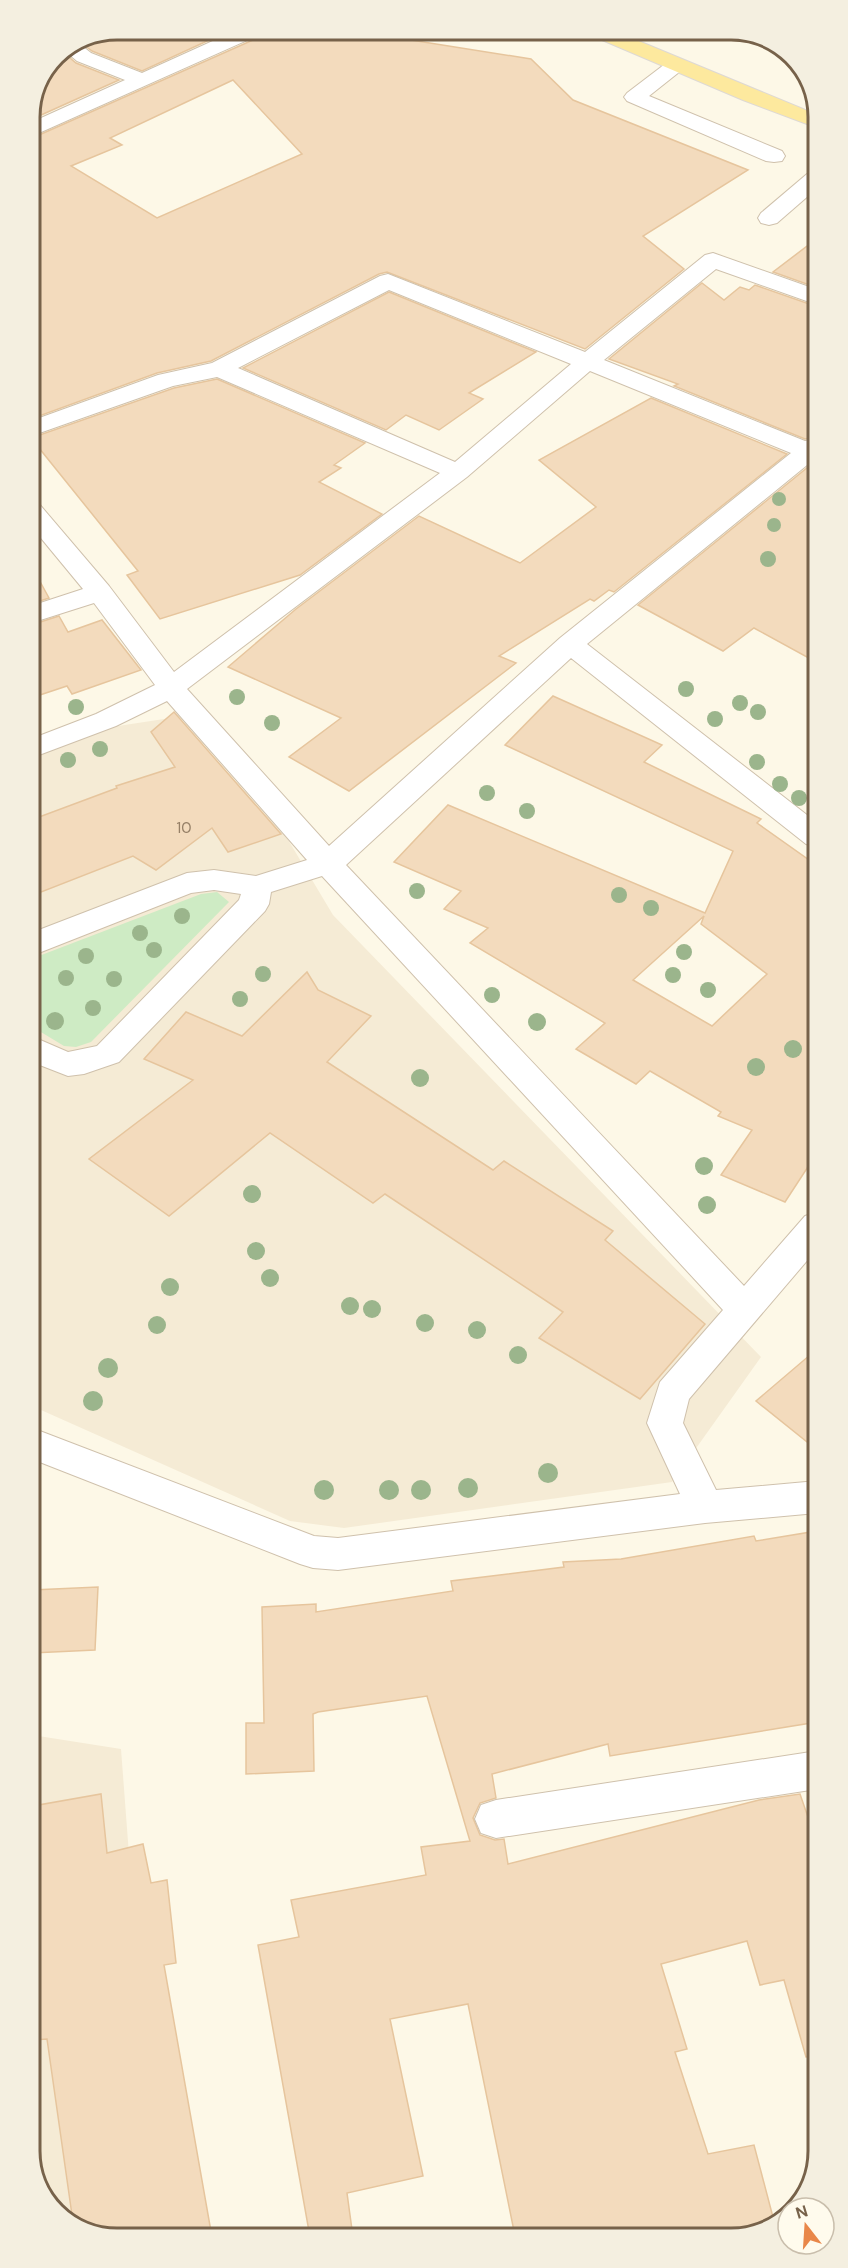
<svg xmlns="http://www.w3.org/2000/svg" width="848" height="2268" font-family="'DM Sans',sans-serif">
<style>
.residential{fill:#f5ebd5}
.green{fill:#ceebc4}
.building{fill:#f3dbbd;stroke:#e6c59d;stroke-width:1.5;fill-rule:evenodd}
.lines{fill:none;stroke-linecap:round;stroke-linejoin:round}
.minor-casing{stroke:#cfc1ac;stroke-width:2}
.major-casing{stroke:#ded9d4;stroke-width:2}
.minor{fill:#fff;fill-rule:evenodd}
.major{fill:#fde99e;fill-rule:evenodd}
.tree{fill:#9bb58c}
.labels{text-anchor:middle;stroke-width:6;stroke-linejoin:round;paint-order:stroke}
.number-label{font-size:15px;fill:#968067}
.rim{fill:none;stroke:#77624a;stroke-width:3}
</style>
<rect width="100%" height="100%" fill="#fdf8e7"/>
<g class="residential">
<path d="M177,717L287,838L333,915L761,1357L672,1482L344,1528L290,1521L32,1406L31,757L105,728Z"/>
<path d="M32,1735L121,1749L158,2238H111L60,2217L33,2174Z"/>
</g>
<path class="green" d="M217,892L229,902L91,1042L76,1047L64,1046L31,1026V959L201,894Z"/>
<g class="building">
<path d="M117,30H231L142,71L92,51L83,44Z"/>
<path d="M266,30H348L531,59L573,100L748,170L643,236L684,269L585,349L387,272L379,274L211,361L157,373L31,419L30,139L262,36ZM233,80L302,154L157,218L71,166L122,145L110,138Z"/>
<path d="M63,52L76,63L119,80L30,120V112L56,55Z"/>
<path d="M815,240V287L773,272Z"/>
<path d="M702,283L724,300L740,287L749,290L755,285L815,306V437L805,439L674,386L678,384L609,359Z"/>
<path d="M389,292L536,352L469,393L483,399L439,430L406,415L386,430L243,368Z"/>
<path d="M217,379L365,443L334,465L341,468L319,482L382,514L300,575L160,619L127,575L138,571L31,438L174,388Z"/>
<path d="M651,398L787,454L614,592L609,590L594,601L590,599L499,656L516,663L349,791L289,757L341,718L228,667L296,609L419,516L520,563L596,507L539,460Z"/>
<path d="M813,463H815L816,662L754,628L723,651L638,605Z"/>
<path d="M31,565L49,598L31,604Z"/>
<path d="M59,616L68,632L102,620L141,670L72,694L67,686L31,698V625Z"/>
<path d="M553,696L662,745L644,762L761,819L757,823L816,865L817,1153L785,1202L721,1175L752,1130L718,1116L721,1112L650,1071L636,1084L576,1049L605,1023L470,943L488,928L444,909L461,891L394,862L448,805L705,913L733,851L505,745ZM704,916L701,924L767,974L712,1026L633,980Z"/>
<path d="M174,712L281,834L228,852L212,828L156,870L133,856L31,896V820L117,788L116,786L175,767L151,732Z"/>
<path d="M307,972L318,990L371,1016L327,1062L493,1170L504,1161L613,1231L605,1240L705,1324L640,1399L539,1338L563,1312L385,1194L373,1203L270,1133L169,1216L89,1159L193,1080L144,1059L186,1012L242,1036Z"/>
<path d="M817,1349V1450L756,1401Z"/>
<path d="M817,1531V1722L610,1756L608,1744L492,1774L496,1798L480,1803L473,1818L480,1835L495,1840L504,1839L508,1864L759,1800L800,1794L818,1846V2056L806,2057L784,1980L760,1985L747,1941L661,1964L687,2049L675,2052L708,2154L754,2145L774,2221L754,2235L515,2236L468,2004L390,2019L423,2176L347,2193L353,2237H310L258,1945L299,1937L291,1900L426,1875L421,1847L470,1841L427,1696L318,1712L313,1714L314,1771L246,1774V1723H264L262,1607L316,1604V1612L453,1591L451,1581L564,1567L563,1562L621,1559L754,1536L756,1541Z"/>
<path d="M98,1587L95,1650L32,1653V1590Z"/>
<path d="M101,1794L107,1853L143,1844L151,1883L167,1880L176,1963L164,1965L212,2237L111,2238L73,2222L47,2039L33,2040V1806Z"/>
</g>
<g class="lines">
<defs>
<g id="minor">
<path d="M237,30H264L261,34L30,137V123L125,80L77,61L65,51L81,45L91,53L142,73Z"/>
<path d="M676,59L683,61L686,65L683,69L649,96L782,151L785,156L782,161L774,162L766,161L627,101L624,97L627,93L669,61Z"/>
<path d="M815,173V190L777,223L769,225L761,223L758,218L761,213L807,174Z"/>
<path d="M713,253L815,289V304L716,269L604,360L805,441L815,439V461H812L587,644L816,822V847L806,844L571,658L346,865L744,1286L805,1216L817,1212V1249L689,1399L683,1423L716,1490L817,1481V1513L705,1523L338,1570L313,1568L300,1564L32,1459V1428L314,1536L338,1538L680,1494L647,1423L660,1382L723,1310L322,876L271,892L269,904L265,911L119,1062L84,1074L68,1076L32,1062L31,1036L68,1052L97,1046L239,900L241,894L214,890L191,893L31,956V933L187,873L214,870L256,876L307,860L167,701L116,726L31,758V739L96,714L155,685L94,603L31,623V606L83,589L31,526V502L40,505L109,586L174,672L440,473L217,377L173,386L31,436V421L158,375L212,363L380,276L388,274L585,352L705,255ZM389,290L571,364L455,462L238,368ZM590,371L791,453L560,638L329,846L187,689L467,477Z"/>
<path d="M817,1751V1789L496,1838L481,1833L475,1819L481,1805L496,1800Z"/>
</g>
<path id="major" d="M585,30H612L815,114V127L743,100L588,34Z"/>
</defs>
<use href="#minor" class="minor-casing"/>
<use href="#major" class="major-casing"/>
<use href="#minor" class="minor"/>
<use href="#major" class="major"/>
</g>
<g class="tree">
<circle cx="779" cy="499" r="7"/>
<circle cx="774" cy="525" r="7"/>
<circle cx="768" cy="559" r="8"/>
<circle cx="686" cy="689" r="8"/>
<circle cx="237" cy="697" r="8"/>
<circle cx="740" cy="703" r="8"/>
<circle cx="76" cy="707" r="8"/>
<circle cx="758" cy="712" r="8"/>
<circle cx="715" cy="719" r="8"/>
<circle cx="272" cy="723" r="8"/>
<circle cx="100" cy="749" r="8"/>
<circle cx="68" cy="760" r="8"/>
<circle cx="757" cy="762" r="8"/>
<circle cx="780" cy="784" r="8"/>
<circle cx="487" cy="793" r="8"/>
<circle cx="799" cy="798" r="8"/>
<circle cx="527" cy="811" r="8"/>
<circle cx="417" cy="891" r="8"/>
<circle cx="619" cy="895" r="8"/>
<circle cx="651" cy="908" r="8"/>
<circle cx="182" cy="916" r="8"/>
<circle cx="140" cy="933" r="8"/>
<circle cx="154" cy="950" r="8"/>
<circle cx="684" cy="952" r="8"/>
<circle cx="86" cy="956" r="8"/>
<circle cx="263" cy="974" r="8"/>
<circle cx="673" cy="975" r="8"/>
<circle cx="66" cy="978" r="8"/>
<circle cx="114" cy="979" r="8"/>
<circle cx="708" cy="990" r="8"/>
<circle cx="492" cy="995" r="8"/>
<circle cx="240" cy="999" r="8"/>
<circle cx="93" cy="1008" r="8"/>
<circle cx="55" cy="1021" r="9"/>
<circle cx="537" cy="1022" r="9"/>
<circle cx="793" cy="1049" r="9"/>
<circle cx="756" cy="1067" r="9"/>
<circle cx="420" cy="1078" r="9"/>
<circle cx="704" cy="1166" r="9"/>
<circle cx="252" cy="1194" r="9"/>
<circle cx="707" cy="1205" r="9"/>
<circle cx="256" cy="1251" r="9"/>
<circle cx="270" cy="1278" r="9"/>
<circle cx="170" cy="1287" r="9"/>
<circle cx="350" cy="1306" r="9"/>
<circle cx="372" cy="1309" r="9"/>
<circle cx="425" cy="1323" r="9"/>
<circle cx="157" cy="1325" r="9"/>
<circle cx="477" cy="1330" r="9"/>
<circle cx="518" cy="1355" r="9"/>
<circle cx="108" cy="1368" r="10"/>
<circle cx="93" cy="1401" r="10"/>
<circle cx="548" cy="1473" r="10"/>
<circle cx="468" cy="1488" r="10"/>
<circle cx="324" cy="1490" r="10"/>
<circle cx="389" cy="1490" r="10"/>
<circle cx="421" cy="1490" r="10"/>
</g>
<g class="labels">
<g class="number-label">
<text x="184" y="833">10</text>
</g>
</g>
<path d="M0 0H848V2268H0ZM117 40H731A77 77 0 0 1 808 117V2151A77 77 0 0 1 731 2228H117A77 77 0 0 1 40 2151V117A77 77 0 0 1 117 40Z" fill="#f4efe0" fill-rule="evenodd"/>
<path class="rim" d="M117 40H731A77 77 0 0 1 808 117V2151A77 77 0 0 1 731 2228H117A77 77 0 0 1 40 2151V117A77 77 0 0 1 117 40Z"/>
<g transform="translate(806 2226) rotate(343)"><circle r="28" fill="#fffbed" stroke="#c9beac" stroke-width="1.5"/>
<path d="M0-4.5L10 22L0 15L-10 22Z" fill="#e98749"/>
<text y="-9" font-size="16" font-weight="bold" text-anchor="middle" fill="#77624a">N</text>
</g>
</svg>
